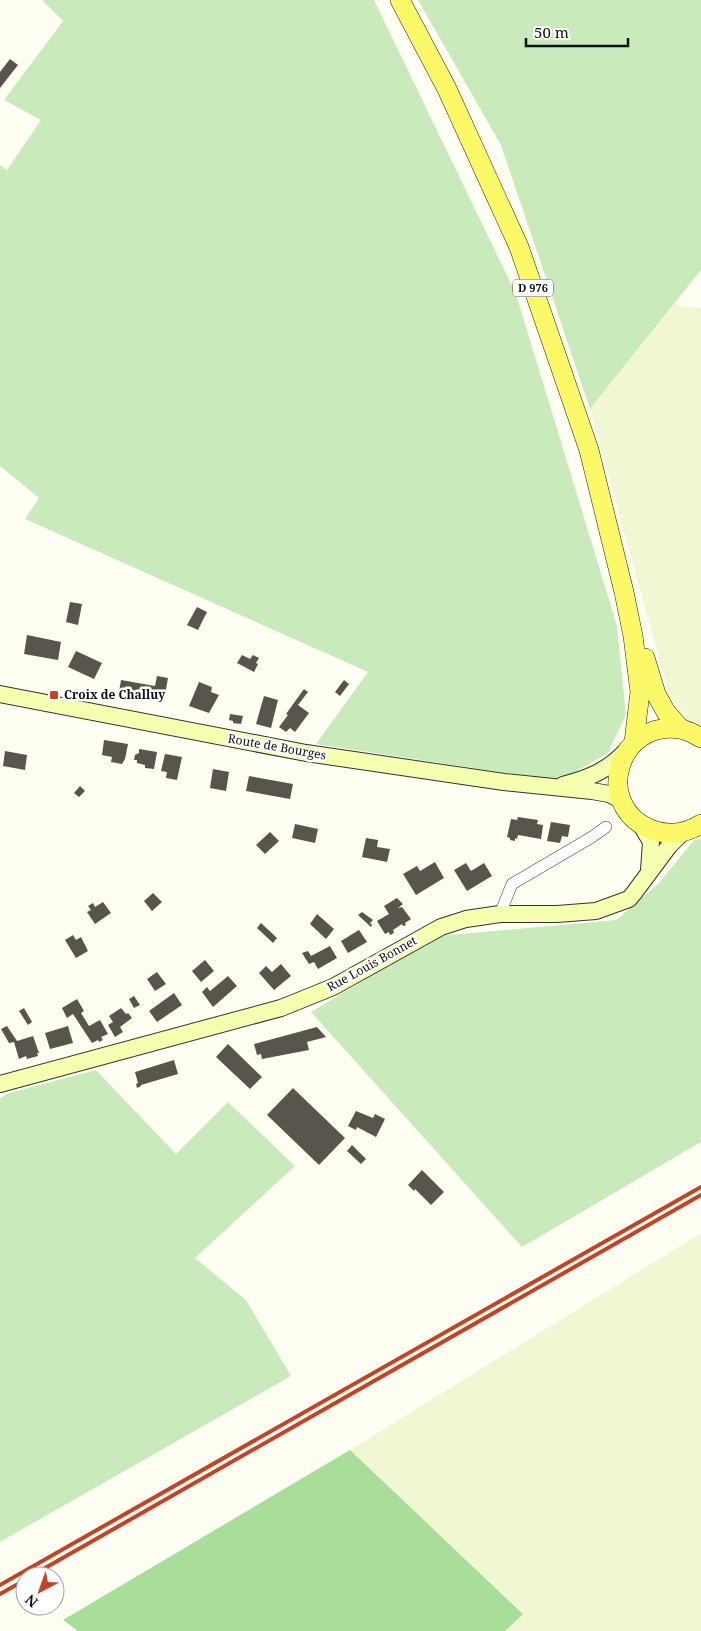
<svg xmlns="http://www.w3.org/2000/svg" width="701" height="1631" font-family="'Noto Serif',serif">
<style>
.farmland{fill:#f1f6d3}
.green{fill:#c9ebbc}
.forest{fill:#a9dd9a}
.building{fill:#5a554c}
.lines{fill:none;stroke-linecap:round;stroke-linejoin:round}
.street-casing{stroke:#434343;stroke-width:12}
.secondary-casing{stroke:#323232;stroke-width:18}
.primary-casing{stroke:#212121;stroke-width:20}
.street{stroke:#fff;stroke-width:11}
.secondary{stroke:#f5ffaf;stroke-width:16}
.primary{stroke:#fbf968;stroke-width:19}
.rail{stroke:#c54224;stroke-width:4}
.poi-dot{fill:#c54224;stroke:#fff;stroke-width:2}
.labels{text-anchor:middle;stroke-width:5;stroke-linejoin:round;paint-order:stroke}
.shield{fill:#fff;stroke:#585858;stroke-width:1}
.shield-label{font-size:11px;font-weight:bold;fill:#101010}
.poi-label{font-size:12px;font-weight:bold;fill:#101010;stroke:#fff;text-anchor:start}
.street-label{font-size:12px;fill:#101010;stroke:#fff}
</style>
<rect width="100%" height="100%" fill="#fffff4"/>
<g class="farmland">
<path d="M674,305L701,308V733L670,698L590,409Z"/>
<path d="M701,1233V1631H505L523,1613L350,1450Z"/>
</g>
<g class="green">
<path d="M42,0H374L516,294L617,626L626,715L608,753L559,781L316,744L368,672L25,519L39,498L0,466V165L7,170L41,120L4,100L63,21Z"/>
<path d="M418,0H701V270L590,409L501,145Z"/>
<path d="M701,839V1142L522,1247L311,1012L438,936L616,920L659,883L694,840Z"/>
<path d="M96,1070L176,1154L228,1102L295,1166L195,1258L246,1300L291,1376L0,1542V1098L9,1093Z"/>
</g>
<path class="forest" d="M350,1450L523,1614L505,1631H78L63,1620Z"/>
<g class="building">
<path d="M10,59L18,65L0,88V72Z"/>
<path d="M70,602L82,604L78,625L66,622Z"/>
<path d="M197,607L207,612L198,630L187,625Z"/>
<path d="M27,635L61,642L58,660L24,654Z"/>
<path d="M76,651L102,663L94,679L68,667Z"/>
<path d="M242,655L250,659L253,655L259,658L256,663L258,664L254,672L237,663Z"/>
<path d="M157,676L168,678L164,701L119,692L121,680L155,686Z"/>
<path d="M344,680L349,684L340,696L335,692Z"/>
<path d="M199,682L212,687L211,692L219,695L209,713L189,706Z"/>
<path d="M304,689L308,692L298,705L309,713L295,732L290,728L286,732L279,727L288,715L286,714Z"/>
<path d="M264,696L278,700L271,728L256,724Z"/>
<path d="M230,714L243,716L241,724L233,723V721L229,720Z"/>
<path d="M104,740L128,744L125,759L122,764L111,762L112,757L102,755Z"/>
<path d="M139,749L157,752L154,769L145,768V765L137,763V760H134L135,755L139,753Z"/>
<path d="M5,751L27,755L25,770L3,766Z"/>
<path d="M165,754L182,757L177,780L166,778L167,772L161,771Z"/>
<path d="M213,769L229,772L226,791L210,788Z"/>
<path d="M249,776L293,784L290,799L246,791Z"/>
<path d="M80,786L85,791L79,797L74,793Z"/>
<path d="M518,817L538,820L537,824L543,825L541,839L518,835L517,839L515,838V841L510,840V838L507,837L511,819L517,820Z"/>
<path d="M551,822L570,825L568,837L562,836L560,843L547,841Z"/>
<path d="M295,824L318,829L315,843L292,838Z"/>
<path d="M270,832L279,841L265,854L256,845Z"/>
<path d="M366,838L378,840L377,847L390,849L387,862L362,857Z"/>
<path d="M435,862L444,878L416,895L403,874L417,866L420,871Z"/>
<path d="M466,863L471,871L484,863L492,876L467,891L454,870Z"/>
<path d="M153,893L162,902L152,911L144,901Z"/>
<path d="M397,898L403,904L398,908L402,907L411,919L405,923L406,925L403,926L402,924L393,930L394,933L390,935L389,932L385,934L377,921L389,914L384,906Z"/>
<path d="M103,902L111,913L95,924L87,912L91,910L88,906L93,903L95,907Z"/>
<path d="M362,912L373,920L370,923L372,925L371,927L358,915Z"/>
<path d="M317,914L334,929L326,939L310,924Z"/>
<path d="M261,923L277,938L273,943L257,928Z"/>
<path d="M359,930L367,942L348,953L341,941Z"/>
<path d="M73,935L76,940L81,937L88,951L76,958L65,940Z"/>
<path d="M330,946L337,958L318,969L314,962L309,964L302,953L308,951L311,956Z"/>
<path d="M205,960L214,971L201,982L192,971Z"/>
<path d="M281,964L291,976L274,990L259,973L266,966L272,972Z"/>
<path d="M157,972L166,984L155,991L147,979Z"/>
<path d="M228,976L237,986L213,1007L202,992L207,987L210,991Z"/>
<path d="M174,993L182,1005L157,1022L149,1011Z"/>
<path d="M134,996L140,1005L134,1008L129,999Z"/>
<path d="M77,999L84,1011L81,1013L89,1026L100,1020L108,1034L101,1037L103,1040L99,1042L98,1040L92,1043L73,1014L67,1018L62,1008Z"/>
<path d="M24,1008L32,1022L28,1025L19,1011Z"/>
<path d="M121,1008L126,1014L128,1013L132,1018L120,1027L123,1032L115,1037L108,1025L113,1022L109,1016Z"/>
<path d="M7,1026L17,1041L33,1036L39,1053H37L38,1056L27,1059L26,1056L19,1059L14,1042L9,1043L1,1029Z"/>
<path d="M68,1026L73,1043L50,1049L45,1033Z"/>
<path d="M317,1027L326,1037L307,1042L309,1050L262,1059L261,1054L257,1055L254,1044Z"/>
<path d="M228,1044L262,1077L250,1089L216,1057Z"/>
<path d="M174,1060L178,1074L141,1085V1086L137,1088L136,1084L138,1083L135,1072Z"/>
<path d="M293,1088L345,1138L319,1165L267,1115Z"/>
<path d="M356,1111L373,1118L375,1114L385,1119L376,1137L357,1127L356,1130L348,1126Z"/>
<path d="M352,1145L366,1159L361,1164L347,1151Z"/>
<path d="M422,1170L444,1192L431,1205L415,1189L414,1191L408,1185Z"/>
</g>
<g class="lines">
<defs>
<path id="street" d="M500,914L512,884L592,837L606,827"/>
<g id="secondary">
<path d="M0,694L306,753L504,782L592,791L609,794L621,800"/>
<path d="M563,785C589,778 607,771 626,751"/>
<path d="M641,825L651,842L649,870"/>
<path d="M0,1084L281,1008L333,987L441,927L466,919L500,914H557L596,911L629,899L634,893L669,846L683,832"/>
</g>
<g id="primary">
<path d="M400,0L447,89L519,247L589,450L624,592L633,636L640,692L634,742"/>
<path d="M645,658L656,694L666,712L681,729"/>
<path d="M701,738C694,734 688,730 680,729C619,719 592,804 650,829C667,836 685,834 701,824"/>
</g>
</defs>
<use href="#street" class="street-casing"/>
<use href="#secondary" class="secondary-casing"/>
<use href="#primary" class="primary-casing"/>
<use href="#street" class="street"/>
<use href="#secondary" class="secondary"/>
<use href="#primary" class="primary"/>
<g class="rail">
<path d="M31,1576L701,1195"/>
<path d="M0,1585L701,1187"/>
<path d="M0,1594L25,1580"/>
</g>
</g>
<rect class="poi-dot" x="49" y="690" width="10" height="10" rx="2.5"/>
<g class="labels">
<rect class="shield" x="513" y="279.5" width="40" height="17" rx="4"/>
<g class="shield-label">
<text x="533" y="292">D 976</text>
</g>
<g class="poi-label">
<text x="64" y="699">Croix de Challuy</text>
</g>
<g class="street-label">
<text transform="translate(277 747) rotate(10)" y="4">Route de Bourges</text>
<text transform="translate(372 964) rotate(-29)" y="4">Rue Louis Bonnet</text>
</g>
</g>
<g transform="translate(40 1591) rotate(221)"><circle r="24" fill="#ffffff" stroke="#9f9f9f"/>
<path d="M0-4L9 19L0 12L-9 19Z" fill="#c54224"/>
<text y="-8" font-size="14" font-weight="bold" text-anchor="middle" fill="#101010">N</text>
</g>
<path d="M526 38v8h102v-8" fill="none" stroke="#101010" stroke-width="2.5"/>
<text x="534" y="38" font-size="15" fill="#101010" stroke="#ffffff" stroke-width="4" paint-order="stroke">50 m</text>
</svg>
